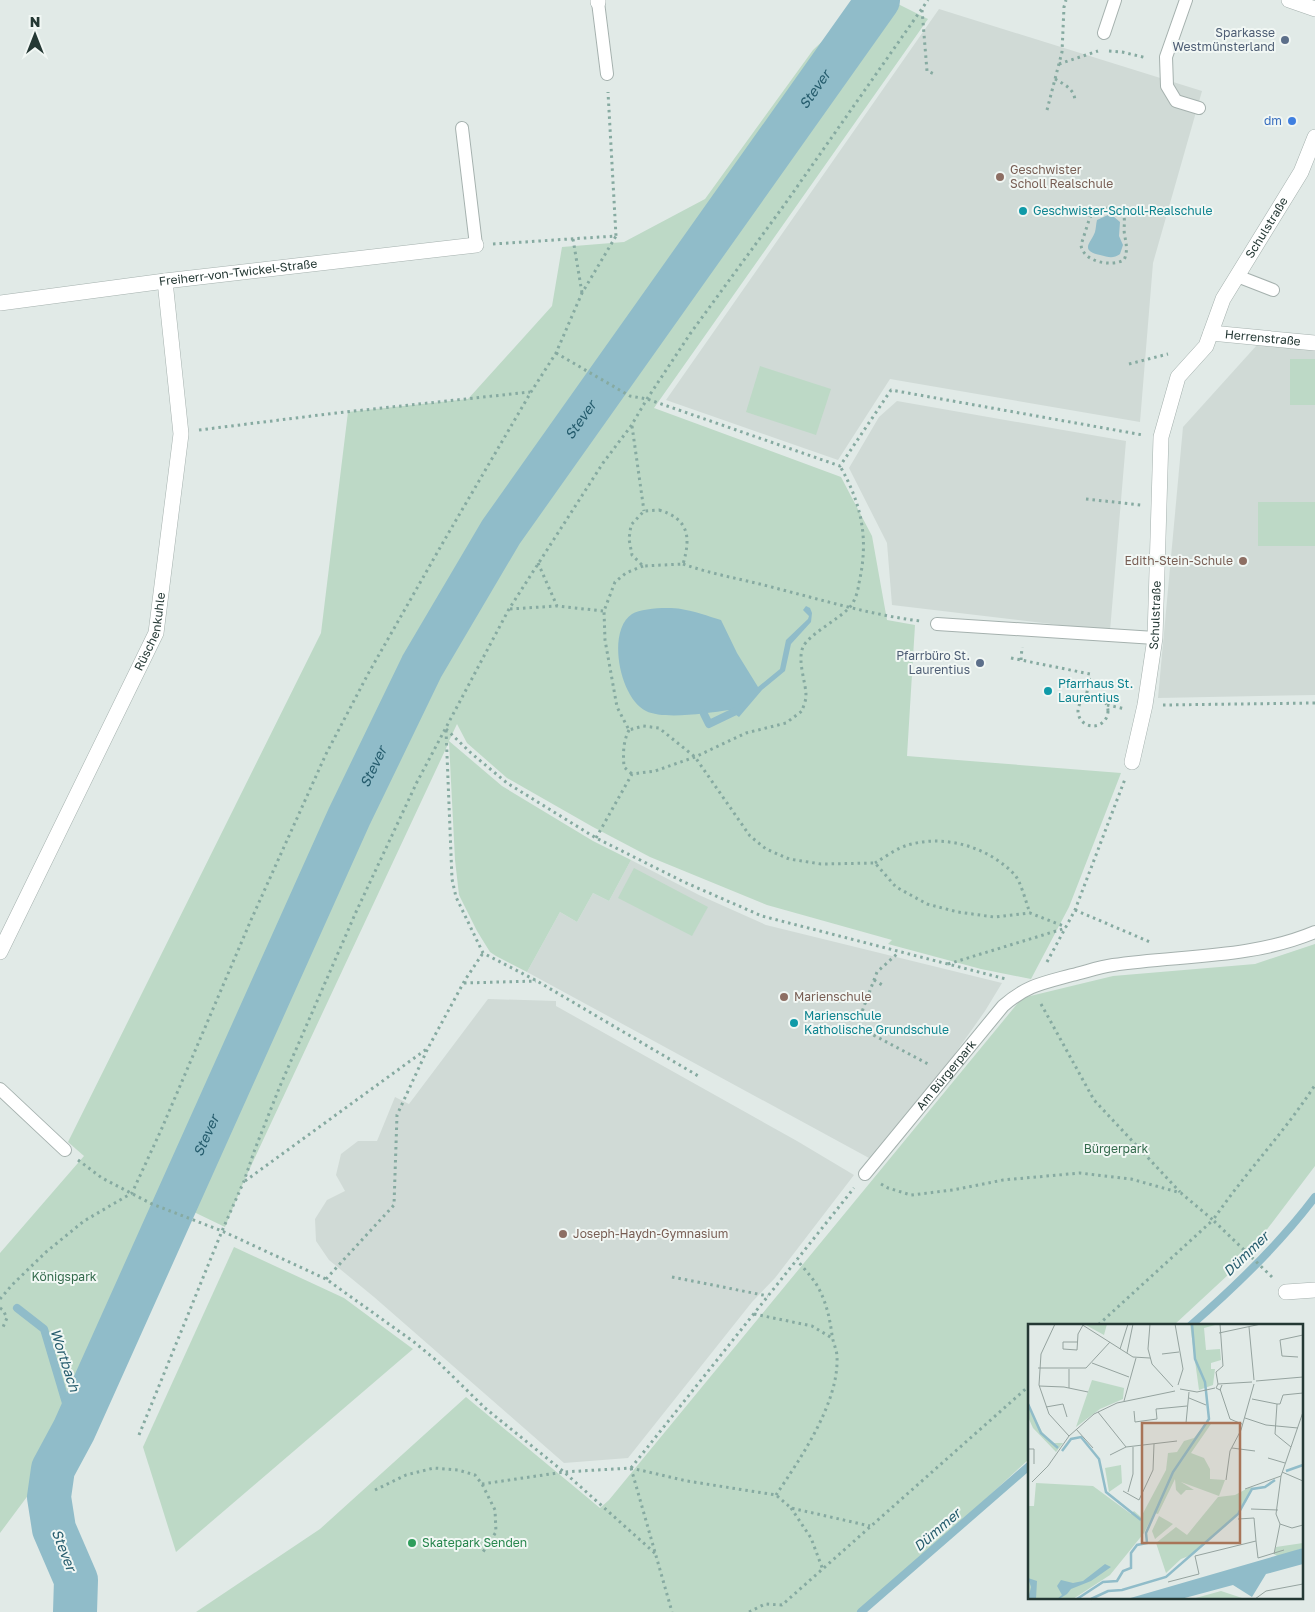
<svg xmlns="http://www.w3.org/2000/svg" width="1315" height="1612" font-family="'Golos Text',sans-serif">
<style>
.built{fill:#d0dad6}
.green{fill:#bdd9c6}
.water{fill:#90bcc9}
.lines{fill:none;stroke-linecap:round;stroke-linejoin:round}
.stream{stroke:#90bcc9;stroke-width:8}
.river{stroke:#90bcc9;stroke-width:44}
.lane-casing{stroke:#a5b1ae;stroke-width:14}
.street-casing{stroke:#a5b1ae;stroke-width:16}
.path{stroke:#86aaa1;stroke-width:3;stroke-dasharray:2.5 4;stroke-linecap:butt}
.lane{stroke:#fff;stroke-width:12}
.street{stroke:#fff;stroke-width:15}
.service-dot{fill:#5c6f8a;stroke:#f1f7f4;stroke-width:2}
.shop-dot{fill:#3f7fe0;stroke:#f1f7f4;stroke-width:2}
.education-dot{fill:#8d6e63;stroke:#f1f7f4;stroke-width:2}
.culture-dot{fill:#0f9aa8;stroke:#f1f7f4;stroke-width:2}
.leisure-dot{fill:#2e9e5b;stroke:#f1f7f4;stroke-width:2}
.labels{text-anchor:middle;stroke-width:4;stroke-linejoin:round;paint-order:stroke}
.service-label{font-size:12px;fill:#4e5e75;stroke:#f1f7f4;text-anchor:end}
.shop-label{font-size:12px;fill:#366cbe;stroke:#f1f7f4;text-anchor:end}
.education-label{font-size:12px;fill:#785e54;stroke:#f1f7f4;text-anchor:start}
.culture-label{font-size:12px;fill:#0d838f;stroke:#f1f7f4;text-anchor:start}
.street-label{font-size:12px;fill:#243834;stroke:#f1f7f4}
.park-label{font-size:12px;fill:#336a4c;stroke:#f1f7f4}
.leisure-label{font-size:12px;fill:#27864d;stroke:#f1f7f4;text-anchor:start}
.water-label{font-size:14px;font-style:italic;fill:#255c6d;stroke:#f1f7f4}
.inset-river{fill:none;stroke:#90bcc9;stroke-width:2.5}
.inset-road{fill:none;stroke:#95a39f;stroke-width:1}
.view{fill:#a87458;fill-opacity:0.15;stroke:#a87458;stroke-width:2.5}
.inset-edge{fill:none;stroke:#243834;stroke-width:2.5}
</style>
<rect width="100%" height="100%" fill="#e1eae7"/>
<g class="built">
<path d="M939,9L1202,91L1153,263L1140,422L890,379L838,460L666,400Z"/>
<path d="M1257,345L1315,350V695L1158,698L1183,427Z"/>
<path d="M897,401L1126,441L1110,631L892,605L887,543L849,468L879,417Z"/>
<path d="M631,860L699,895L766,925L1002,983L985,1011L954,1055L869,1158L527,972L560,912L577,922L593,893L609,901Z"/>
<path d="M488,999L556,1001V1006L797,1141L854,1175L775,1278L752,1302L628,1458L564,1463L374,1297L329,1260L316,1241L315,1219L327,1200L345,1191L336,1175L341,1154L358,1141H377L395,1097L409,1104Z"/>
</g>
<g class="green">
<path d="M866,0H890L928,19L654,408L841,477L872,536L887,620L915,625L907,756L1121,773L1069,907L1031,979L981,969L888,944L892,940L767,905L650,857L593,827L507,778L467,743L457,724L449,741L502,786L593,841L631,860L609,901L593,893L577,922L560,912L527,972L496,956L490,952L477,931L459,895L455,860L449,742L244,1181L225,1227L171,1201L38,1482L0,1533V1253L84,1156L68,1142L321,633L348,412L468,399L552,306L562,247L624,242L705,199L813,50Z"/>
<rect x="1290" y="359" width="25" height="46"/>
<path d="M760,366L831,389L816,435L746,412Z"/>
<rect x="1258" y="502" width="57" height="44"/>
<path d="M634,868L708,907L692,936L618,898Z"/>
<path d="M1315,944V1166L1243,1261L1173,1326H1029V1459L863,1612H196L320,1529L466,1397L600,1508L609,1500L1022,998L1113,976L1255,964Z"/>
<path d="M234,1247L344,1298L413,1349L176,1552L143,1447Z"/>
</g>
<g class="water">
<path d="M1108,215L1113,216L1120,222L1119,236L1123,245L1120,254C1113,259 1108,257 1100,255C1079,250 1091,243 1095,232C1096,228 1096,224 1097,220Z"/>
<path d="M806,606L810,608L812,613L811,622L791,644L785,671L762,690L739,717L729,710C708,713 664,720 646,711C620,699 606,631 632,614C642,608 669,607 681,609C694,611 708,616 721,620L737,653L758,687L780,669L786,640L808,619L809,616L803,610Z"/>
</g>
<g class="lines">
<g class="stream">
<path d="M704,714L709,724L736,711L740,708"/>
<path d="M17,1308L44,1329L74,1430"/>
<path d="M1190,1326C1235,1287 1279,1245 1315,1197"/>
<path d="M861,1612L1029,1466"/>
</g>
<path class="river" id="s1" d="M75,1612L76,1580L54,1529L49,1497L53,1469L74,1430L349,817L422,666L501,532L878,0"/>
<defs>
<g id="lane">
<path d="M1186,0L1166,57L1167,86L1176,101L1199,108"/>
<path d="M598,2L607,74"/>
<path d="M1104,33L1115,0"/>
<path d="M462,128L476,245"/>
<path d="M1237,276L1273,290"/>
<path d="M937,624L1155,638"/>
<path d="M0,1089L65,1150"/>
<path id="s2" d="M865,1174L1003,1006C1027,985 1043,983 1072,975C1085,972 1099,967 1113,965C1180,955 1251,959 1315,932"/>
</g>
<g id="street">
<path d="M1289,0L1315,9"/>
<path d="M598,2V0"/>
<path id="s3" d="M0,303L165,281L476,245"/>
<path id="s4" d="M1211,333L1315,343"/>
<path id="s5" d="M1132,762L1145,705L1155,638L1161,437L1178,377L1206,346L1223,299L1301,172L1315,137"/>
<path id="s6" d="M0,952L156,633L181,434L165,281"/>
<path d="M1286,1292L1315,1290"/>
</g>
</defs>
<use href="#lane" class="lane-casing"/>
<use href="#street" class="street-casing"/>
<g class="path">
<path d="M922,10L927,71L934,74"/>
<path d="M1109,51L1122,52L1147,58"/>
<path d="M1059,64L1098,51"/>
<path d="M1055,79C1065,85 1075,89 1075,102"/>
<path d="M1047,110L1062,52L1064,7L1066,0"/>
<path d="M1108,208L1120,213L1124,217C1125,222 1124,226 1124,230C1125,241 1129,249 1124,260C1111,267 1083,262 1081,245L1090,217L1100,209Z"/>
<path d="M573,239L582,293"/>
<path d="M493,244L616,236L608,92"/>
<path d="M556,353L630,396L647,399L840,466L891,390L1143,435"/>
<path d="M1129,364L1168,354"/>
<path d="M632,426L644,511"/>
<path d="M199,430L336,413L530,392"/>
<path d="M1086,499L1141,505"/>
<path d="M659,510C689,519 691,537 683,564L643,566L632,555L629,539L631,525L644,511Z"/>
<path d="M538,563L557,606"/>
<path d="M683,564C714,575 747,580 779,589C826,601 872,615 920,621"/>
<path d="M643,566L626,573L615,582L604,611L605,640L617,707L629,730L643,726L659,728L695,757L750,836L766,849L789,859L821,864L875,863L896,887L927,904L958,912L994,917L1030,913L1066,927"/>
<path d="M510,609L557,606L603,611"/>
<path d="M1011,658L1090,674L1086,698"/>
<path d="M1021,660L1022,647"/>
<circle cx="1093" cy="711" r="15"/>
<path d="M1107,705L1126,709"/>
<path d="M1163,705L1315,703"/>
<path d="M446,729L471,753L507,783L596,838L684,882L762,916L1006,979"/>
<path d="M446,730L452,879L456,897L483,953L537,981L700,1077"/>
<path d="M629,730C623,742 623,753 624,767L632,774"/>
<path d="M596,838L632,774L655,771L695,757L746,733L786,723L802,711C803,707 806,701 806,696C806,682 797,661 803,647C808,635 839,619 849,608C855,602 858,591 859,583C869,539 862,505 840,466"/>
<path d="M875,863C885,857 897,848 908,845C945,834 988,847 1014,874C1021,881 1026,903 1030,913"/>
<path d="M1075,910L1150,942"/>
<path d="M1047,962L1075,910L1125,779"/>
<path d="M948,964L1066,928"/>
<path d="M874,980L884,986"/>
<path d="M464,983L536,981"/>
<path d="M1041,1004L1094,1100L1180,1192"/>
<path d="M860,1017L877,972L898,953"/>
<path d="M862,1029L930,1065"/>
<path d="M78,1160L102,1178L152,1204L222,1231L326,1279L414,1342L437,1361L485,1408L564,1472L657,1555"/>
<path d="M245,1181L428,1048"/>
<path d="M881,1184L888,1188L911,1195L953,1190L1003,1180L1080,1173L1131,1179L1181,1193L1213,1220L1097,1326"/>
<path d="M672,1277L768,1296"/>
<path d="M1272,1277L1213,1220C1245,1173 1284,1133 1315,1085"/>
<path d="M326,1279L394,1205L397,1115L428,1048L465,980L483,953"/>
<path d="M0,1299L12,1285L46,1252L84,1221L132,1193L162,1128L251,920L326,754L368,674L445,539L531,392L556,353L582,293L616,236"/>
<path d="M0,1308L3,1310L7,1318L3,1327L0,1329"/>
<path d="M754,1314L812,1326L832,1338"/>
<path d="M139,1435L222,1231L244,1181L255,1149L280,1086L356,912L417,782L509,609L603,463L631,426L647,399L690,334L785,204L928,0"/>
<path d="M631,1468L854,1188"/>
<path d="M631,1468L672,1612"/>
<path d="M482,1484L564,1472L631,1468L687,1481L776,1495L791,1508L870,1526"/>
<path d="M375,1490L406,1475L434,1468L458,1470L475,1475L482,1484L495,1510L496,1532L483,1552"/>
<path d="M776,1495C800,1459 839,1403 837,1357C837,1350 833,1343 832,1335C830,1320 827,1305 820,1291C815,1280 805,1270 797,1260"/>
<path d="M791,1508L811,1538L823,1570"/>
<path d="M749,1612L765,1604L782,1605L1029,1386"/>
</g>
<use href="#lane" class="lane"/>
<use href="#street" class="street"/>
</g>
<g class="service-dot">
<circle cx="1285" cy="40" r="5"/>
<circle cx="980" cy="663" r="5"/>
</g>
<circle class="shop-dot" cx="1292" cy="121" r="5"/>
<g class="education-dot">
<circle cx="1000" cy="177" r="5"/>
<circle cx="1243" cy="561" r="5"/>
<circle cx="784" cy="997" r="5"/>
<circle cx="563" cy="1234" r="5"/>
</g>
<g class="culture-dot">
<circle cx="1023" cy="211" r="5"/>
<circle cx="1048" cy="691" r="5"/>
<circle cx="794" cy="1023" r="5"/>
</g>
<circle class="leisure-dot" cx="412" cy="1543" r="5"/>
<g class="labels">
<g class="service-label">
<text x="1275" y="37">Sparkasse<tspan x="1275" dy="14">Westmünsterland</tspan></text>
<text x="970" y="660">Pfarrbüro St.<tspan x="970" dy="14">Laurentius</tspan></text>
</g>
<g class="shop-label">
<text x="1282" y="125">dm</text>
</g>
<g class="education-label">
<text x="1010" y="174">Geschwister<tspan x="1010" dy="14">Scholl Realschule</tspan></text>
<text x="1233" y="565" text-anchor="end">Edith-Stein-Schule</text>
<text x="794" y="1001">Marienschule</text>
<text x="573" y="1238">Joseph-Haydn-Gymnasium</text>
</g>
<g class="culture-label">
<text x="1033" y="215">Geschwister-Scholl-Realschule</text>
<text x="1058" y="688">Pfarrhaus St.<tspan x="1058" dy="14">Laurentius</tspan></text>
<text x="804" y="1020">Marienschule<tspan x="804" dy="14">Katholische Grundschule</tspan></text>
</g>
<g class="street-label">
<text dy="4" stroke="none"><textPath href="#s5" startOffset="565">Schulstraße</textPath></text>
<text dy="4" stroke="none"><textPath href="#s3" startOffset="240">Freiherr-von-Twickel-Straße</textPath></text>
<text dy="4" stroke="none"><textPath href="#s4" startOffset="52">Herrenstraße</textPath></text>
<text dy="4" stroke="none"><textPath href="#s5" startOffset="149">Schulstraße</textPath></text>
<text dy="4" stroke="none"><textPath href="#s6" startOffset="355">Rüschenkuhle</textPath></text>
<text dy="4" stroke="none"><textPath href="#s2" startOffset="128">Am Bürgerpark</textPath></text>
</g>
<g class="park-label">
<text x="1116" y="1153">Bürgerpark</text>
<text x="64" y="1281">Königspark</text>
</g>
<g class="leisure-label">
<text x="422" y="1547">Skatepark Senden</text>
</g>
<g class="water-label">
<text dy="5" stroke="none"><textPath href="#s1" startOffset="1730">Stever</textPath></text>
<text dy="5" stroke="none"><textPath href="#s1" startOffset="1325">Stever</textPath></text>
<text dy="5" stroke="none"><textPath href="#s1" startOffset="920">Stever</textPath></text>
<text dy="5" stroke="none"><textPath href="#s1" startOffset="515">Stever</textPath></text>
<text transform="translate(1246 1254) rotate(-44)" y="5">Dümmer</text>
<text transform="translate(65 1360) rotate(72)" y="5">Wortbach</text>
<text transform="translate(937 1530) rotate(-41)" y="5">Dümmer</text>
<text transform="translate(64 1550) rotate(69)" y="5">Stever</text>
</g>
</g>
<g transform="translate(1028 1324)">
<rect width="275" height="275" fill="#e1eae7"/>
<path d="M56,0H79L76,11ZM162,0H191L176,4L178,26L192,25L193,36L183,39V45H187L185,61L171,66ZM64,56L96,64L95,75L72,85L48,103ZM0,80L14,108L23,119H35L28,128L5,104L0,93ZM179,98L183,100L163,129L176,134L182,145V155L197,156L191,172L153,158L166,166H158L153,171L148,166L147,155L130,190L126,189L116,209L82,251L45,275H0V182H6L8,159L65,162L103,190L106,187L113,193L138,146L140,129L149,128L156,117L166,114ZM93,141L94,159L81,168L77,144ZM222,163L225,164L218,178L206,193L166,230L153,235L138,249L128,219L148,203L159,211L190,173L207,171ZM131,192L145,200L127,215L124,207ZM275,219V224L251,233L246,230L248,223ZM193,267L217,275H164Z" fill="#bdd9c6"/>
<path d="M275,224V240L238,250L224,273L205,261L153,275H99ZM77,240L83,243L63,257L43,265L39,270L31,275H29L34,271L29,262L33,256L45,259L55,257ZM0,254L9,257L8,275H0L3,263Z" fill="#90bcc9"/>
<path class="inset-river" d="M0,80L13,109L30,124M34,127L43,115L53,113L71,135L78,168L113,196M258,147L275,141M49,275L75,258L89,257L95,247L103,244V229L109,221L119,219L118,209L145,148L181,95L177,58L167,35L164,0M63,275L80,267L94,266L138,253L210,190L224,165L237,163L247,156"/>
<path class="inset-road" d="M27,0L13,30L11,61L21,90L41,112M53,0L105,33L122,34M122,0L120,25L124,40L145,63M147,0L155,45L150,61M221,3L226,56M191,9L233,0M49,18H35V25L49,26L50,10L55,1M92,25L100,0M99,29L105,0M134,30L151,28M270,33L254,32L252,16L275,11M64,39L101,53M10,44H58L82,18M228,57L275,53M190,60L188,48L195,42L192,0M194,61L192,66L188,64L190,60L224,58M11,62L36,63L60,68M41,64V45M152,65L169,68L187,64M192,65L202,95L214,100M161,74L178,81M224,75L249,80M96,77L108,34M18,83L35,80L39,93M106,87L107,98L129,95L128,85L159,82M70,88L98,123L149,117M217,94L238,101L270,104M158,99L161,68M48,105L65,124M263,123L247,110L249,80H252L255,71L275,69M204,124L227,127M0,125H6V140M82,131L98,123M240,134L257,139M254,148L275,157M198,156L202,127L213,106L226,60M4,158L20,142L41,112L66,90L89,79L147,67M217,165L253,152M95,167L111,176L125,146L126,120M100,168L105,150V123M223,185L250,186M252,200L248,190L253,152L275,88M252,200L264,204L275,201M228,217L230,234L256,226M246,230L252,200M140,258L171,250L167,232L228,217L226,194L210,195M227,275L238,267L275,260"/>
<path class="view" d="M114,99H212V219H114Z"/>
<rect width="275" height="275" class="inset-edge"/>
</g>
<g transform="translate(35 35)" stroke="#f1f7f4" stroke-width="4" paint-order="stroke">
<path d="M0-4L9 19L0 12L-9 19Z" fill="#243834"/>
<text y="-8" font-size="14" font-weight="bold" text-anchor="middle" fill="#243834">N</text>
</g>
</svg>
